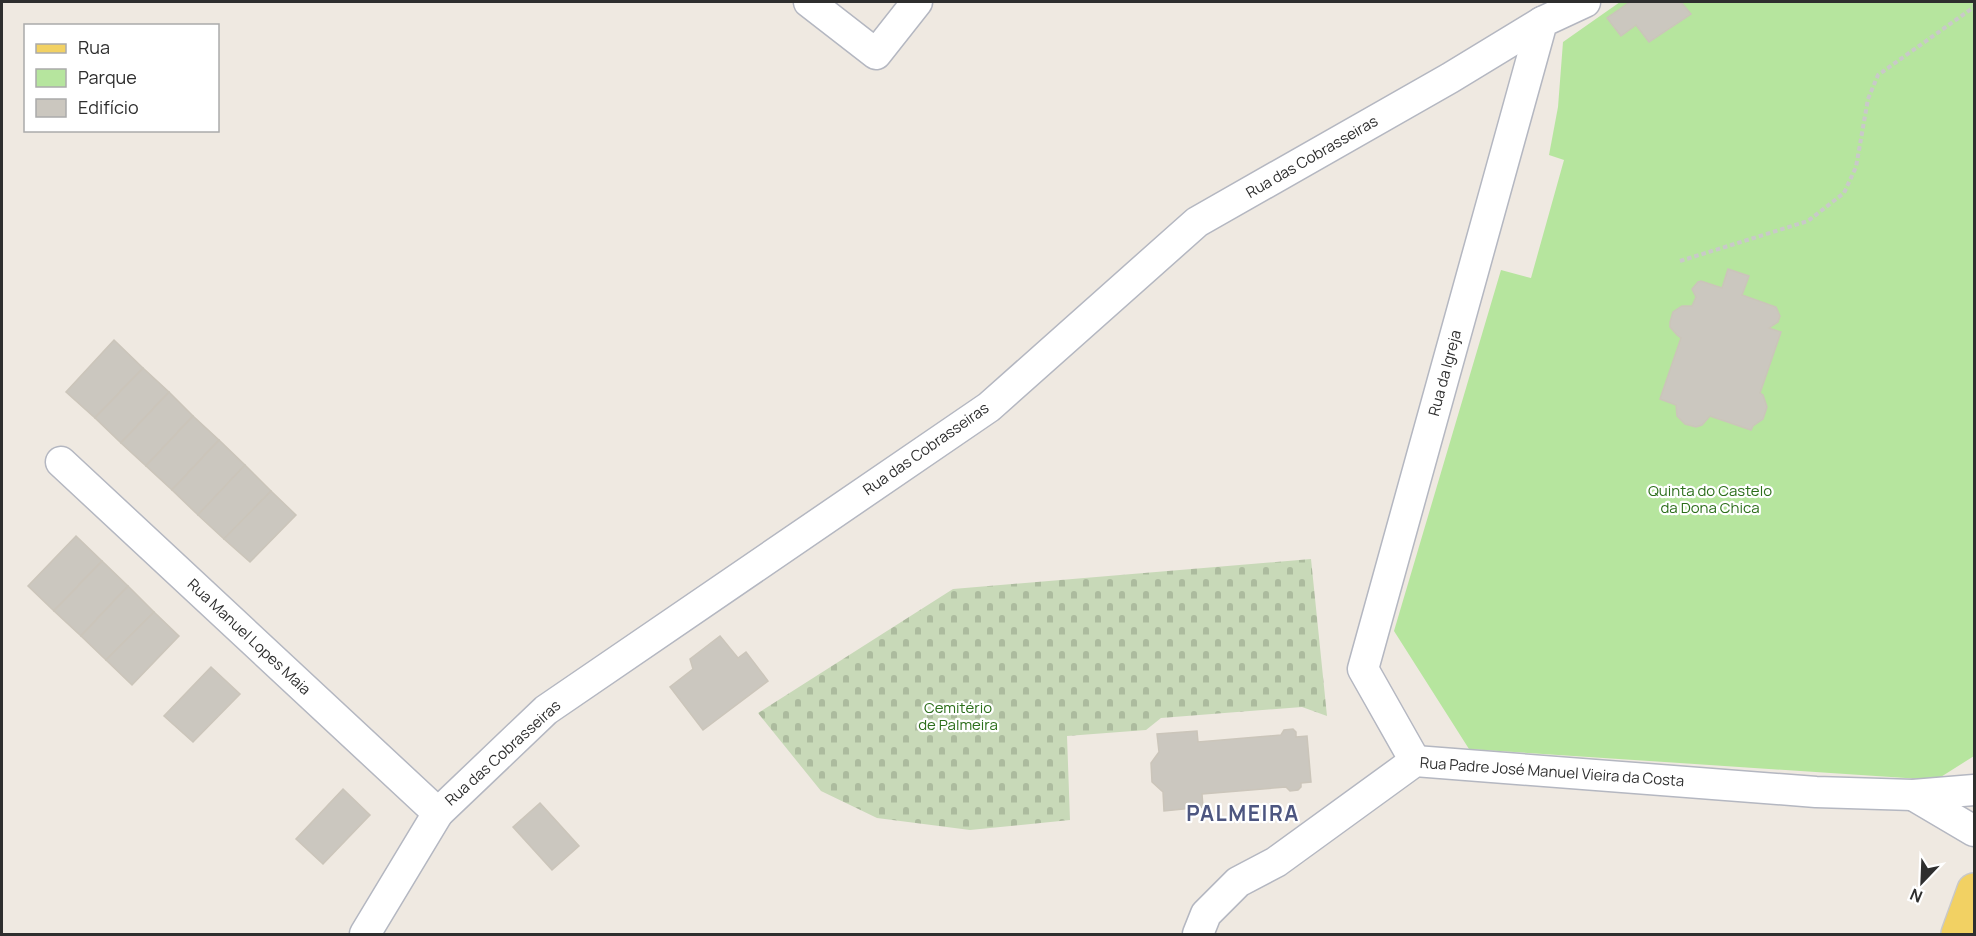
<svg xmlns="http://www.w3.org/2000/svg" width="1976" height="936" font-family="Manrope,sans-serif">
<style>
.cemetery{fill:url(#cemetery-stones)}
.park{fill:#b6e59e}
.building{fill:#cbc7bf;stroke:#cbc5ba;stroke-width:1.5}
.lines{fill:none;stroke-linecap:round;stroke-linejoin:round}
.street-casing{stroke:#b4b7c1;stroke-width:33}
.primary-casing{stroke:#c9c9c9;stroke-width:36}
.path{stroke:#c9c9c9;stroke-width:4;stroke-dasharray:4.5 3;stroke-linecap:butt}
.street{stroke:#fff;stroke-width:30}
.primary{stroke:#f2d163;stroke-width:33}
.labels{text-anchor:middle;stroke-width:4.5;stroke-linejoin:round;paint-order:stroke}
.street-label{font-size:15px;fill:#2e2e2e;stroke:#fff}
.park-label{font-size:15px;fill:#2c6e1b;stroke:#fff}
.district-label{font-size:21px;font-weight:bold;letter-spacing:1.5px;fill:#4d5680;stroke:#fff}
</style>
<defs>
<pattern id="cemetery-stones" width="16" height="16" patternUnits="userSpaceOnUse" patternTransform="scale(1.5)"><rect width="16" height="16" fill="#c8d9b8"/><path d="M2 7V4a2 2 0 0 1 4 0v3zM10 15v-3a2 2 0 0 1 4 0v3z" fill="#acbb9e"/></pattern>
</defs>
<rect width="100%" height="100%" fill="#efe9e1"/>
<path class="cemetery" d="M1311,559L1327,716L1302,707L1161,718L1146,730L1067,736L1070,820L970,830L877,818L821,791L758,713L953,589Z"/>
<path class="park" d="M1620,2H1974V756L1936,780L1469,749L1394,631L1501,270L1531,278L1564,160L1549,155L1558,107L1563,42Z"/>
<g class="building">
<path d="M1630,2H1681L1691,14L1649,42L1636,25L1621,36L1607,18Z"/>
<path d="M1728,269L1749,276L1742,295L1776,307L1780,316L1778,322L1769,328L1781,332L1760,393L1763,395L1767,407L1763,419L1753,426L1751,430L1710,416L1702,425L1696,427L1685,424L1677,416L1676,405L1660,399L1681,338L1677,335L1670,327V322L1673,312L1682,306H1692L1696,297L1692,289L1698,282L1701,281L1722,288Z"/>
<path d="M114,340L143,368L95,418L66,392Z"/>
<path d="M143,368L169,392L121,443L95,418Z"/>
<path d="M169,392L193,416L146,466L121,443Z"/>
<path d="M193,416L219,440L172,490L146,466Z"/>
<path d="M219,440L245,465L198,515L172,490Z"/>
<path d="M245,465L271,491L224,539L198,515Z"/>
<path d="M271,491L296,515L250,562L224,539Z"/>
<path d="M76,536L102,561L54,611L28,586Z"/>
<path d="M102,561L128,586L81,636L54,611Z"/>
<path d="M128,586L154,612L106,660L81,636Z"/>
<path d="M154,612L179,636L132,685L106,660Z"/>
<path d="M720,636L738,658L746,652L768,681L703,730L670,687L693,669L690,659Z"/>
<path d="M211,667L240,694L193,742L164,716Z"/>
<path d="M1293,729L1296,732V737L1307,736L1311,782L1301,783V787L1298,790L1290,791L1286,787L1202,794L1203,807L1164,811L1163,792L1152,782L1151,763L1159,752L1157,734L1197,731L1198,742L1281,735L1284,730Z"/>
<path d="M343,789L370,815L323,864L296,839Z"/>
<path d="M540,803L579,846L552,870L513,827Z"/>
</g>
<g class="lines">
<defs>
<g id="street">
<path d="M809,2L876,54L917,2"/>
<path d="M61,462L438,813"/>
<path d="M1415,761L1363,669L1542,22L1585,2"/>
<path d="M1913,795L1974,831"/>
<path d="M365,934L438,813L546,710L989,407L1197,222L1450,78L1542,22"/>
<path d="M1198,934L1206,914L1238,882L1276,862L1415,761L1816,792L1913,795L1974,790"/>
</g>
<path id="primary" d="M1958,934L1974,890"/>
</defs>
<use href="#street" class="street-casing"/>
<use href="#primary" class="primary-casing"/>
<path class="path" d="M1680,261L1808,221L1844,193L1856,167L1868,99L1878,75L1974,7"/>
<use href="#street" class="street"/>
<use href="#primary" class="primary"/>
</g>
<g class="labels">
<g class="street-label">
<text transform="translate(1312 157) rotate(-30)" y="5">Rua das Cobrasseiras</text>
<text transform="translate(1445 373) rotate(-75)" y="5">Rua da Igreja</text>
<text transform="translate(926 449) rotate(-35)" y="5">Rua das Cobrasseiras</text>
<text transform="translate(249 637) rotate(43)" y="5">Rua Manuel Lopes Maia</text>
<text transform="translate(503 753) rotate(-42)" y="5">Rua das Cobrasseiras</text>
<text transform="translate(1552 772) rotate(4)" y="5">Rua Padre José Manuel Vieira da Costa</text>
</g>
<g class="park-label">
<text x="1710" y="496">Quinta do Castelo<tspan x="1710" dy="17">da Dona Chica</tspan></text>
<text x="958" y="713">Cemitério<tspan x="958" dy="17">de Palmeira</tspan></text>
</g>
<g class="district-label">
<text x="1243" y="821">PALMEIRA</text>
</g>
</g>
<rect width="1976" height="936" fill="none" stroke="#2e2e2e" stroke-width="6"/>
<rect x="24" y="24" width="195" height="108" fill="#ffffff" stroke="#ababab" stroke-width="1.5"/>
<rect x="36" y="44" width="30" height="9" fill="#f2d163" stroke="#ababab" stroke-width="1.5"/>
<text x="78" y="54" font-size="18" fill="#2e2e2e">Rua</text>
<rect x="36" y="69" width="30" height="18" fill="#b6e59e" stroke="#ababab" stroke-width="1.5"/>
<text x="78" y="84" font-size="18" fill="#2e2e2e">Parque</text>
<rect x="36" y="99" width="30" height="18" fill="#cbc7bf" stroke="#ababab" stroke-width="1.5"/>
<text x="78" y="114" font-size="18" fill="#2e2e2e">Edifício</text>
<g transform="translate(1922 882) rotate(203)" stroke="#ffffff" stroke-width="4.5" paint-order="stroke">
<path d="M0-4.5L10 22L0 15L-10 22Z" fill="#2e2e2e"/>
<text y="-9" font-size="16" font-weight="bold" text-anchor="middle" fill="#2e2e2e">N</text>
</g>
</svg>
